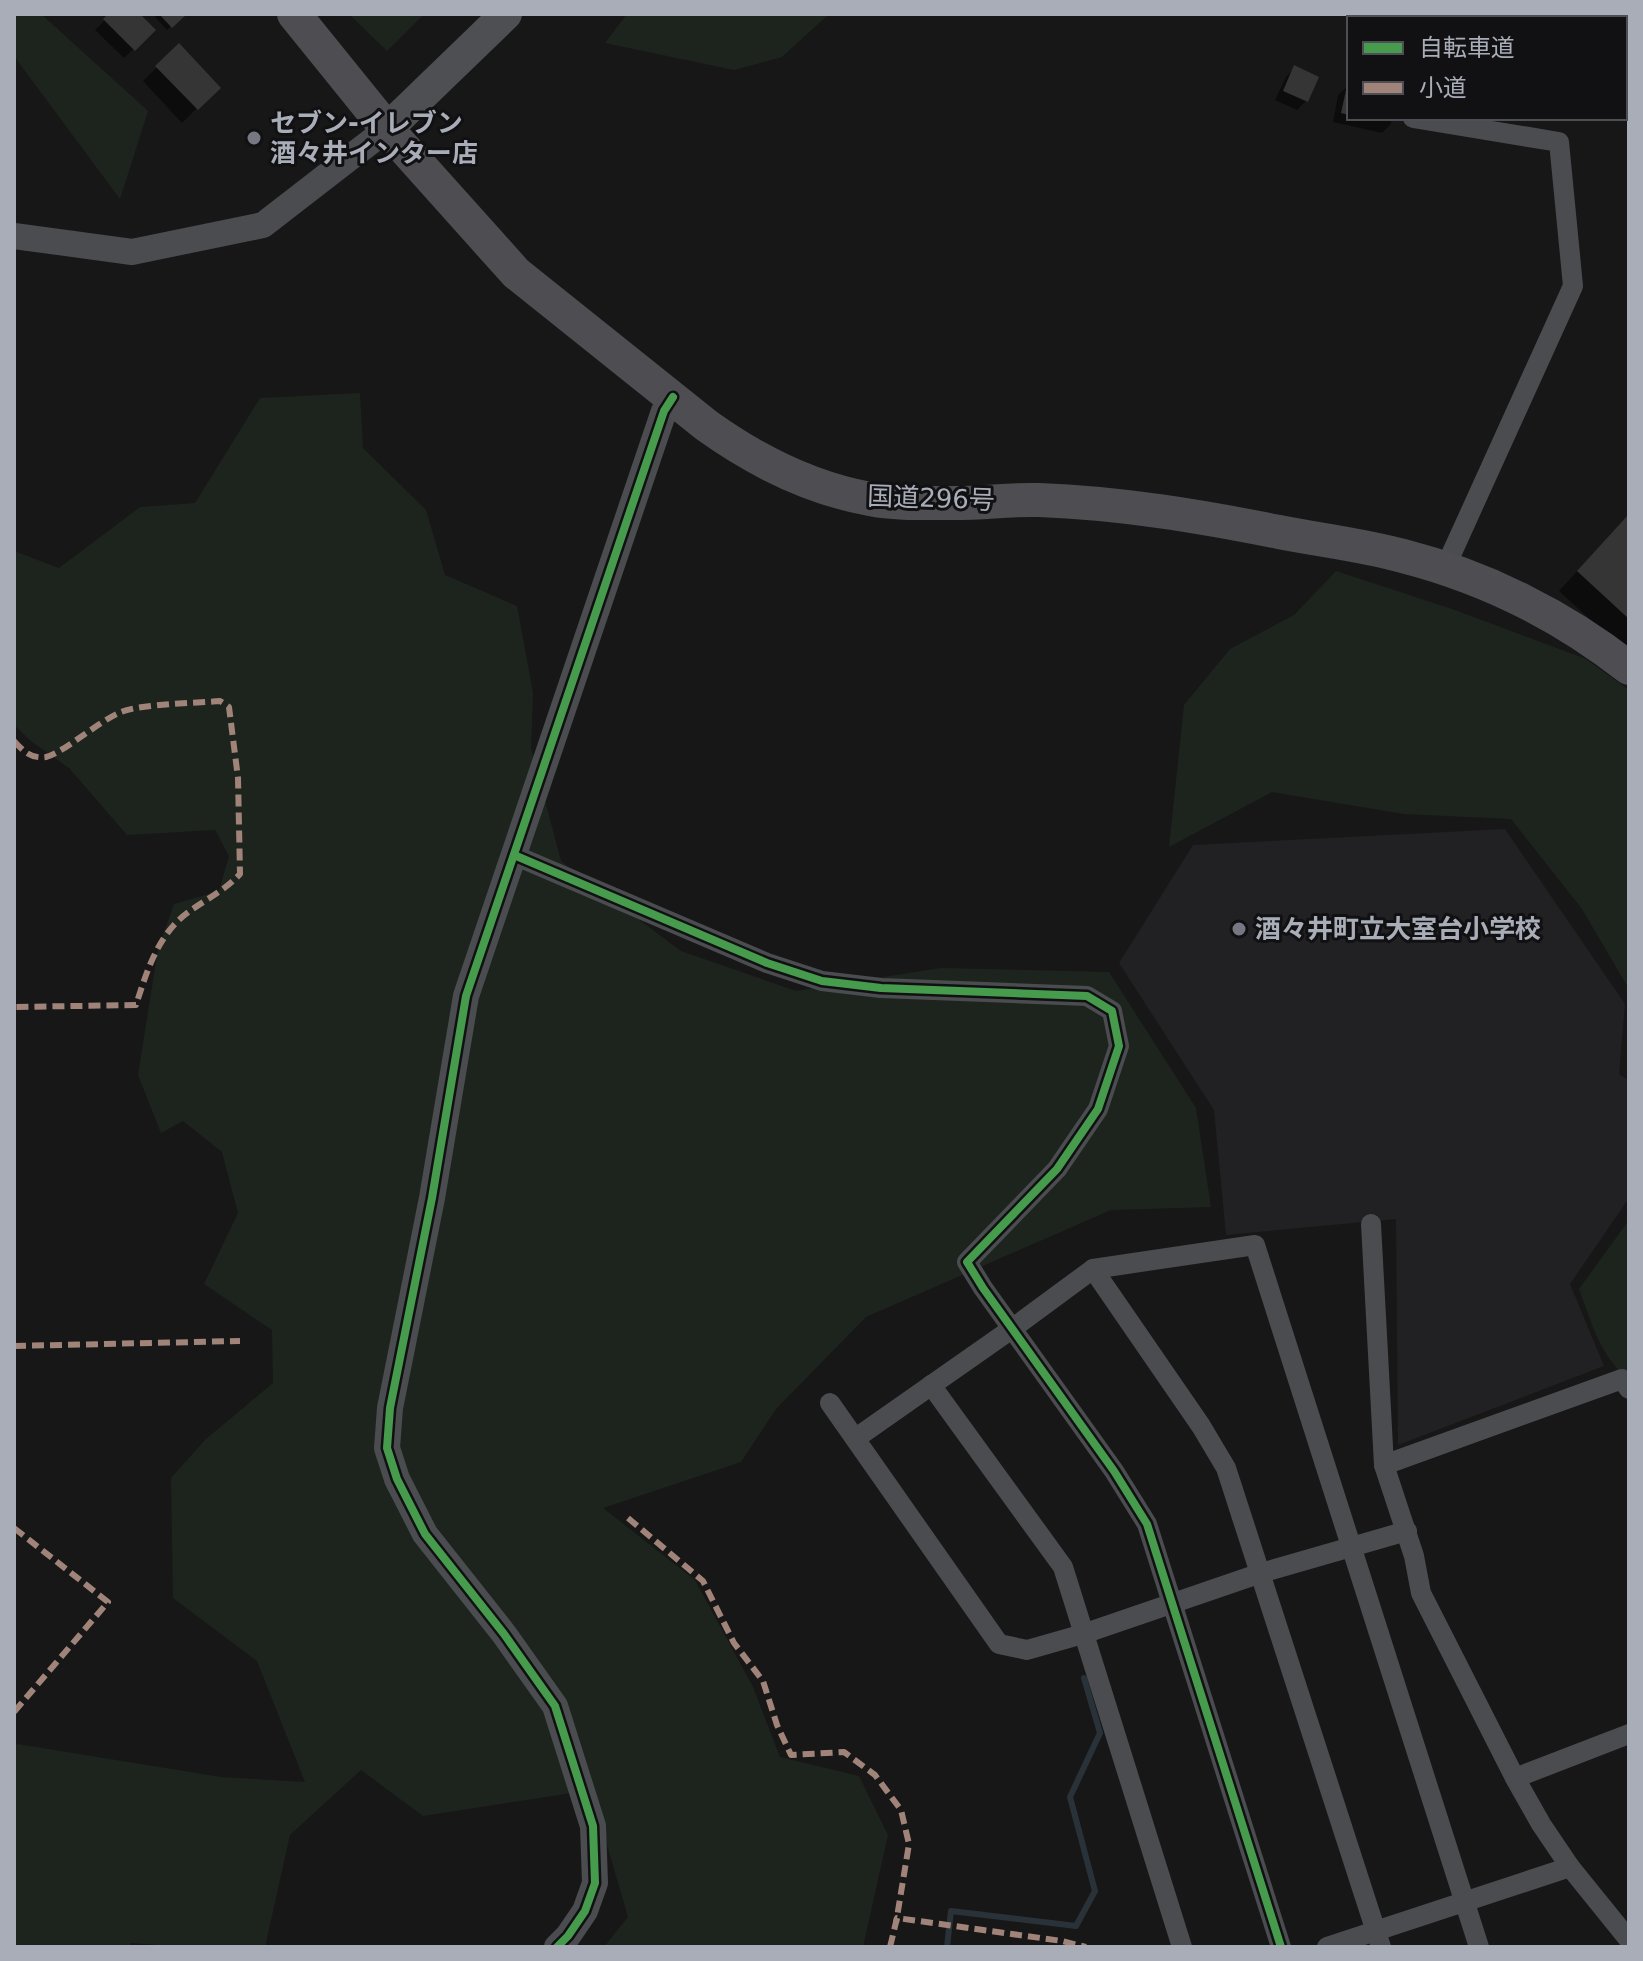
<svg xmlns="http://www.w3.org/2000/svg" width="1643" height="1961" font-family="'DejaVu Sans','Noto Sans JP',sans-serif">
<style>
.built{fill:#212123}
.green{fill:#1d241e}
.shadow{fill:#0007}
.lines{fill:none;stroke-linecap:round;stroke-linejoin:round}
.stream{stroke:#2a3239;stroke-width:6}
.building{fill:#353536}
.minor{stroke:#4b4c50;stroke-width:20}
.tertiary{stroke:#4b4c50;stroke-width:26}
.primary{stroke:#4d4f52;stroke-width:32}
.trunk{stroke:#4e4e52;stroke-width:34}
.quiet{stroke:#a18479;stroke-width:6;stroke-dasharray:12 6;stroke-linecap:butt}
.cycleway-casing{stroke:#111113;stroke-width:13}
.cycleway{stroke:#469c4c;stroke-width:8}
.poi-dot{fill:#757880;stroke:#111113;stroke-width:3}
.labels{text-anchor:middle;stroke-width:6;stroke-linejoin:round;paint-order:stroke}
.poi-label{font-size:26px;font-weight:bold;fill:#a8adb8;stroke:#111113;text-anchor:start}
.street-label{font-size:26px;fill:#a8adb8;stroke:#111113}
</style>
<rect width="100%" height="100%" fill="#171717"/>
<path class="built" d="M1505,829L1625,1004L1619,1074L1629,1081V1198L1570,1284L1604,1366L1398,1445L1396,1219L1226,1235L1214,1110L1119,963L1193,845Z"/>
<g class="green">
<path d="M14,14H41L148,111L120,199L14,56Z"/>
<path d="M349,14H424L387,51Z"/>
<path d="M627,14H829L782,57L734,70L605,43Z"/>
<path d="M360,393L363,448L426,510L445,575L517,606L533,693L531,748L561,861L681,951L796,991L940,968L1109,972L1196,1108L1211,1207L1111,1210L866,1317L776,1409L741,1462L603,1508L695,1580L753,1687L780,1757L859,1776L888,1835L863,1947H604L628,1917L591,1790L423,1816L361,1770L290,1835L265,1947H187L130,1943L131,1947H14V1749L17,1744L221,1777L305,1782L257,1661L173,1598L171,1478L206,1439L273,1383L272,1330L204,1284L238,1213L222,1152L183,1121L161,1133L138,1075L158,949L174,904L219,891L229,856L215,830L127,835L69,768L32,742L14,725V551L59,568L140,507L195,503L260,398Z"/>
<path d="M1336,571L1452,609L1586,659L1629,690V989L1582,909L1511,819L1404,814L1272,792L1169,847L1184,705L1230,649L1294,615Z"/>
<path d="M1629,1220V1378C1601,1360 1590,1318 1579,1289Z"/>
</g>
<g class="shadow">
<path d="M111,14H137L153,30L124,58L95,30Z"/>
<path d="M158,14H182L183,15L167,30L155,17Z"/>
<path d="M1562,14H1625L1629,19V123L1625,118V18H1558Z"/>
<path d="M179,46L218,87L182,123L143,81Z"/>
<path d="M1295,68L1306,101L1297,110L1275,100L1286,77Z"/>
<path d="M1348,86L1349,118H1392L1391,124L1382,133L1333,122L1338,95Z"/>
<path d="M1629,515V655L1559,591Z"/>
</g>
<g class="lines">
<path class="stream" d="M947,1947L951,1911L1076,1926L1095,1891L1070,1797L1100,1733L1084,1678"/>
</g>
<g class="building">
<path d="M108,14H140L156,30L135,51L103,19Z"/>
<path d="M159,14H187L172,28Z"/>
<path d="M1573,14H1628L1629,65L1625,60V18H1576Z"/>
<path d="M179,43L221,88L198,110L155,66Z"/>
<path d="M1294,65L1319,77L1308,102L1283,91Z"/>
<path d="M1348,81H1349V115L1341,113Z"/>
<path d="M1629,514V619L1577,571Z"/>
</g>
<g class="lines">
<g class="minor">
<path d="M1420,18L1421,14"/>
<path d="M1413,118L1559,142L1573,286L1445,568"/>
<path d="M514,855L767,963L822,981L881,988L1087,996L1112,1011L1119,1046L1098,1109L1057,1169L967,1262L983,1288L1114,1471L1147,1524L1281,1947"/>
<path d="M1371,1224L1384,1465L1414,1556L1421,1593L1515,1778L1541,1824L1570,1867L1629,1940"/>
<path d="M1093,1269L1201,1426L1226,1468L1381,1947"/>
<path d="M931,1385L1063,1567L1182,1947"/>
<path d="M830,1403L999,1644L1027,1650L1083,1634L1261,1573L1407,1531"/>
<path d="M856,1438L1013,1328L1093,1269L1255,1245L1479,1947"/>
<path d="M1384,1465L1622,1379L1629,1389"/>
<path d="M1515,1778L1629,1734"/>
<path d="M1327,1947L1570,1867"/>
</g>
<g class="tertiary">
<path d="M14,236L132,252L263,225L387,129"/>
<path d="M557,1947L568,1936L585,1911L595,1883L593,1826L555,1706L504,1634L425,1534L397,1479L387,1448L390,1408L432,1198L466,996L664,411L673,397"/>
</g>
<path class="primary" d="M387,129L506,14"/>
<path class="trunk" d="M294,14L387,129L516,273L706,425C756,461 809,488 870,499C895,504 923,503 948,503C979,504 1009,499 1039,500C1120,503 1199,516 1279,532C1320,540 1363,545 1403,556C1485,577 1563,616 1629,668"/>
<g class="quiet">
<path d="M14,741C23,751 31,759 46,757C63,753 99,721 121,712C141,704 196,703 220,701L229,707L238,778L240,874C220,896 193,904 174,925C154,947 145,977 136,1005L14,1007"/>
<path d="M14,1346L240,1341"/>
<path d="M628,1518L703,1581L734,1643L763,1681L777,1725L791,1755L844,1752L875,1775L901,1810L909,1844L896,1923"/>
<path d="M14,1528L108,1602L14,1712"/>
<path d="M890,1947L897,1918L1062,1941L1086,1947"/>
</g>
<defs>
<g id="cycleway">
<path d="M514,855L767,963L822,981L881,988L1087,996L1112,1011L1119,1046L1098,1109L1057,1169L967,1262L983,1288L1114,1471L1147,1524L1281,1947"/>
<path d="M557,1947L568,1936L585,1911L595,1883L593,1826L555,1706L504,1634L425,1534L397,1479L387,1448L390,1408L432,1198L466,996L664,411L673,397"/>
</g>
</defs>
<use href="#cycleway" class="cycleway-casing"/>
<use href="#cycleway" class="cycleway"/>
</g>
<g class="poi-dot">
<circle cx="254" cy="138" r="8"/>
<circle cx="1239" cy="929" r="8"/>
</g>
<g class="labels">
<g class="poi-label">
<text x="270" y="132">セブン-イレブン<tspan x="270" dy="30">酒々井インター店</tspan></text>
<text x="1255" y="938">酒々井町立大室台小学校</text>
</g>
<g class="street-label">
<text transform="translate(931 498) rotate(2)" y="9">国道296号</text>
</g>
</g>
<rect width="1643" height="1961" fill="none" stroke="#a8adb8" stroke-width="32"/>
<rect x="1347" y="16" width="280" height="104" fill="#111113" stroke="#4d4f55" stroke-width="2"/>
<rect x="1363" y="42" width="40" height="12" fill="#469c4c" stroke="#4d4f55" stroke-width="2"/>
<text x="1419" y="56" font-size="24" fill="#a8adb8">自転車道</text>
<rect x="1363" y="82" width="40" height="12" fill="#a18479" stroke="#4d4f55" stroke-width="2"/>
<text x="1419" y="96" font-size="24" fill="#a8adb8">小道</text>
</svg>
